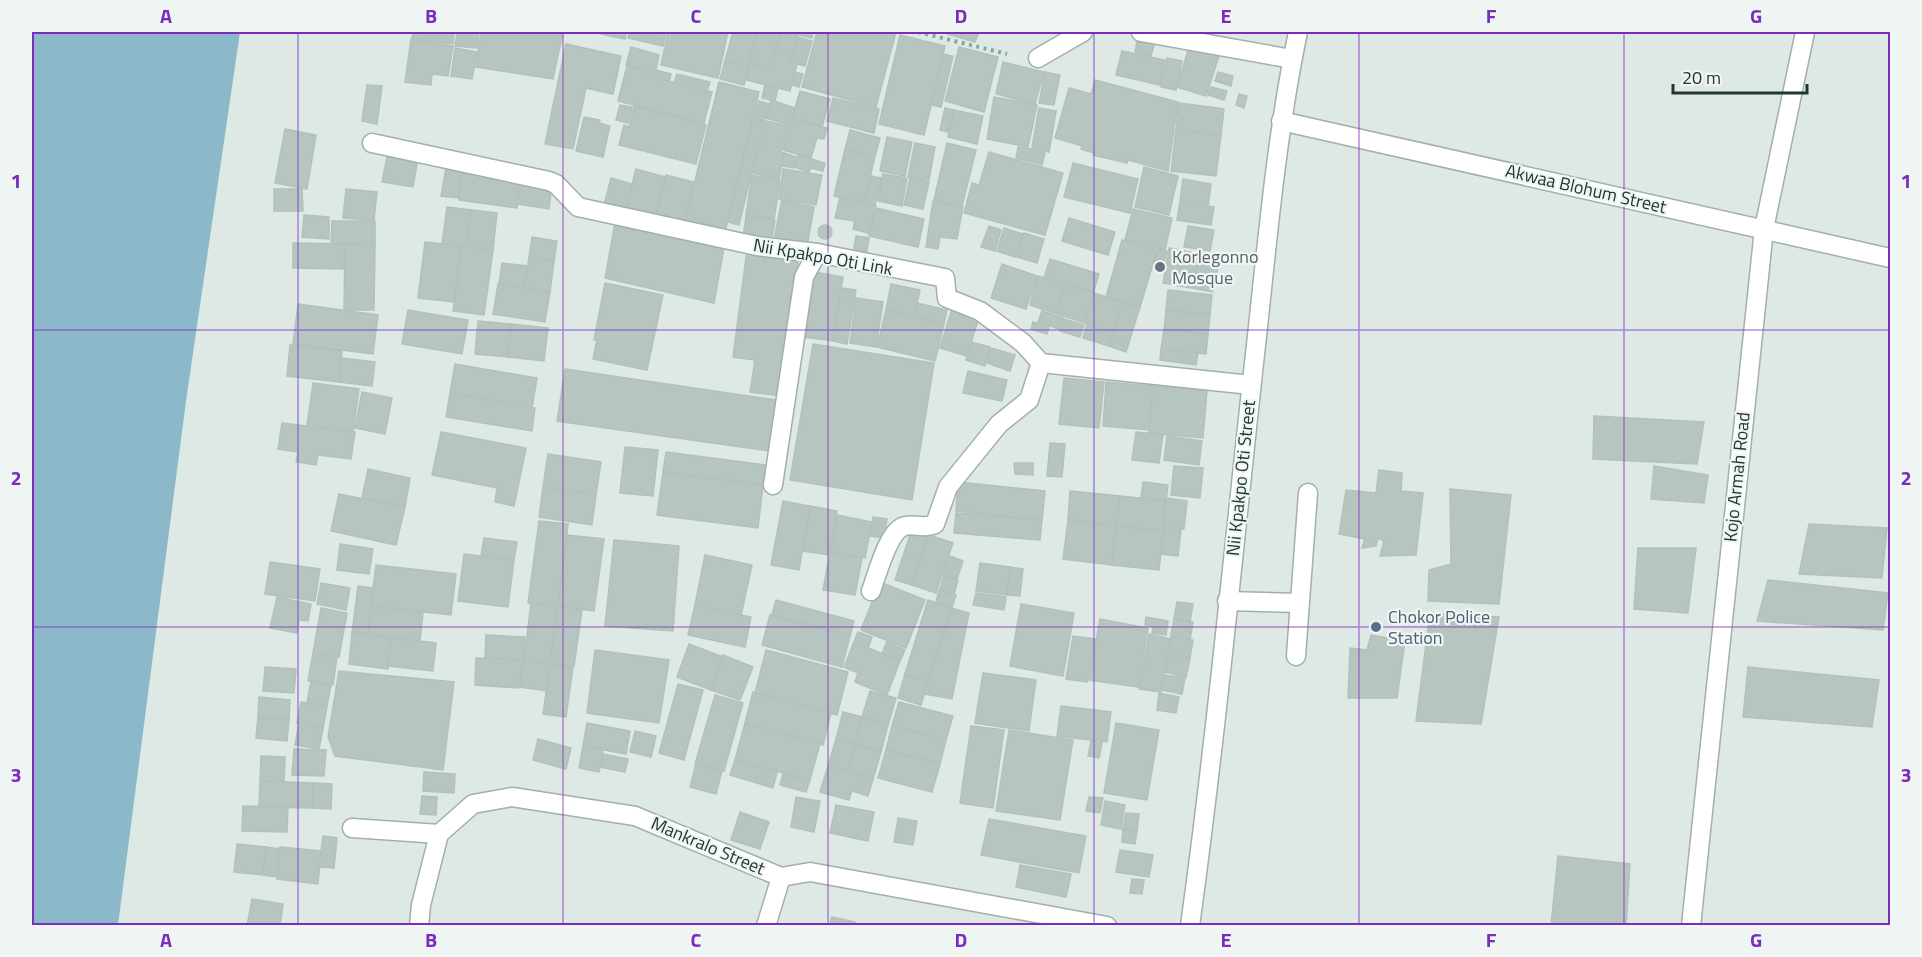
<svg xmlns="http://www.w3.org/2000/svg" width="1922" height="957" font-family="'Titillium Web',sans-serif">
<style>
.water{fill:#8bb9c9}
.building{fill:#b7c5c1;stroke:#b2c1bc;stroke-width:1.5}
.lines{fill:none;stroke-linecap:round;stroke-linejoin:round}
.service-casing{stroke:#a2afac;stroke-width:21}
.minor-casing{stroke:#a2afac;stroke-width:21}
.tertiary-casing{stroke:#a2afac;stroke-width:21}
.path{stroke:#82a9a0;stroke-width:4;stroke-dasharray:3 4.5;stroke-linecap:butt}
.service{stroke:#fff;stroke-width:18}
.minor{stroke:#fff;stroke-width:18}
.tertiary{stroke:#fff;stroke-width:18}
.grid{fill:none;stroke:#7b2cbf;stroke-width:1.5;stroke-opacity:0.55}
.worship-dot{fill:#6b7280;stroke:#eef5f2;stroke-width:2}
.service-dot{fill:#5c6f8a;stroke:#eef5f2;stroke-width:2}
.labels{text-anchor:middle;stroke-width:4.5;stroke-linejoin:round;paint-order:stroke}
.street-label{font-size:18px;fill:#213633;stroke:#eef5f2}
.worship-label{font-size:18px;fill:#5b616d;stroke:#eef5f2;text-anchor:start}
.service-label{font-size:18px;fill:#4e5e75;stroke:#eef5f2;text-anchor:start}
.neatline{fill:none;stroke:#7b2cbf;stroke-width:2}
.grid-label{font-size:20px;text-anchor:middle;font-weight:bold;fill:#7b2cbf}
</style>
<rect width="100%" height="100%" fill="#dee8e5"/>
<path class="water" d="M32,32H240L186,401L118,925H32Z"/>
<g class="building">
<path d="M413,32H438L436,42L412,39Z"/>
<path d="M439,32H454L453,44L438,42Z"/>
<path d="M457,32H479L477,48L455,46Z"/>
<path d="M481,32H563L553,79L476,67Z"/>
<path d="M592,32H626L625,39Z"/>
<path d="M629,32H666L663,46L628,38Z"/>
<path d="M668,32H728L718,78L661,65Z"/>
<path d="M733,32H757L748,66L725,61Z"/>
<path d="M757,32H781L771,69L749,63Z"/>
<path d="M781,32L798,36L790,62L797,64L790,91L746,80L750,64L771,69Z"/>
<path d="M787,32H813L812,38Z"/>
<path d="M817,32H896L876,107L802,87Z"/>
<path d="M941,32H979L975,42Z"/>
<path d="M900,35L945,46L924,135L879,124Z"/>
<path d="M797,37L812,41L805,66L790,62Z"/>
<path d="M411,39L453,46L448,76L432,74L431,85L405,82Z"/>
<path d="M1137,41L1154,45L1151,56L1135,52Z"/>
<path d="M566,44L621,56L613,94L586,88L573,149L545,144Z"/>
<path d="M631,47L659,55L656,70L671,74L669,82L644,75L645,70L626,65Z"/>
<path d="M959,47L998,57L984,112L945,101Z"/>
<path d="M1189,47L1219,56L1206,96L1177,87Z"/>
<path d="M455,48L477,52L472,79L451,76Z"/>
<path d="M1122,51L1165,60L1160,85L1116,75Z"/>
<path d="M943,54L953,56L941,107L931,105Z"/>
<path d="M1167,58L1182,61L1176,90L1161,87Z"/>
<path d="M725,61L749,66L744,85L720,79Z"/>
<path d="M1003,62L1044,72L1035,104L996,94Z"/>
<path d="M627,66L645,70L644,75L712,92L704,123L618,101Z"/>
<path d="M795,72L803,74L799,87L792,85Z"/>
<path d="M1045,72L1060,75L1054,105L1039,103Z"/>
<path d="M1218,72L1233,76L1231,86L1215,81Z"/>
<path d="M677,74L710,82L707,92L674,83Z"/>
<path d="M1095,80L1178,102L1168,171L1128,160L1127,163L1093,155L1094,153L1081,149L1082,146L1055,138L1069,88L1091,94Z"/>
<path d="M719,82L759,92L725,232L685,222Z"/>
<path d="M367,85L382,86L377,124L362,121Z"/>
<path d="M765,85L778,88L775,101L762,98Z"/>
<path d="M1211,87L1227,91L1224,100L1208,95Z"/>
<path d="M800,91L830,99L822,127L792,118Z"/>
<path d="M1239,94L1247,96L1244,108L1236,105Z"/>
<path d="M994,97L1037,105L1028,147L987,139Z"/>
<path d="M833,98L879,109L874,133L827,121Z"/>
<path d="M771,100L795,108L790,125L765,118Z"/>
<path d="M759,101L769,104L764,121L754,118Z"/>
<path d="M1179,103L1224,109L1221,135L1176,130Z"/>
<path d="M620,105L632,107L628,123L616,120Z"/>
<path d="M634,106L706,125L696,164L619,145L624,125L629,127Z"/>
<path d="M945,108L954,110L948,132L940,130Z"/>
<path d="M1039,108L1056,111L1049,152L1032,148Z"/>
<path d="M954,110L983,116L977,144L948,137Z"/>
<path d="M584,117L600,120L599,123L610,126L603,157L576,151Z"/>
<path d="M792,118L827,128L824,139L817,138L811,158L783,150Z"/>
<path d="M753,119L764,122L739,225L728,222Z"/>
<path d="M766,121L788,126L781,152L784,153L779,179L753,173Z"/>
<path d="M285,129L316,135L307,189L275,183Z"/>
<path d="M850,130L880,138L875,156L845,149Z"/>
<path d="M1176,130L1221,135L1216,176L1171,171Z"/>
<path d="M887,137L912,142L905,176L880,171Z"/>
<path d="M915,143L935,147L929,180L908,177Z"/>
<path d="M947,143L976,150L962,206L934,200Z"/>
<path d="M1018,147L1031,149L1028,161L1016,158Z"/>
<path d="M845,149L875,156L864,203L834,196Z"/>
<path d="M1031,149L1045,153L1042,165L1028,161Z"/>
<path d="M388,152L418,158L413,187L382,182Z"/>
<path d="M989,152L1063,173L1045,235L964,213L972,183L979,185Z"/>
<path d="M785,153L796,157L793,168L782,166Z"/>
<path d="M798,155L825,163L823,171L811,168L809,172L794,167Z"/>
<path d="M1073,163L1138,179L1130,213L1064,197Z"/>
<path d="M1144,167L1178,176L1169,215L1135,207Z"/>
<path d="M446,168L462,171L458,198L441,196Z"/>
<path d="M636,169L665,177L655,218L625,211Z"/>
<path d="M783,169L822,175L816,205L779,199Z"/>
<path d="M462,170L521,179L517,208L459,200Z"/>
<path d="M883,174L907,178L902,206L878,201Z"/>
<path d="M666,175L694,182L683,224L656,217Z"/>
<path d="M752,175L780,180L774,220L746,215Z"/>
<path d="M871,176L882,178L875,205L865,203Z"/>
<path d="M611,178L632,184L626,210L604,205Z"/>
<path d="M910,178L929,182L923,209L904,205Z"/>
<path d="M521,179L552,184L549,209L517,204Z"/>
<path d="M1183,179L1211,184L1208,207L1180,202Z"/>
<path d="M274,189H302L303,211H274Z"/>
<path d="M346,189L377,192L374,220L343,218Z"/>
<path d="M840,197L876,206L868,233L853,229L855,221L835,218Z"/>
<path d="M782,200L814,207L807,246L774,239Z"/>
<path d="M933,201L963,207L957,239L940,237L938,249L926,247Z"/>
<path d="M1180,202L1214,207L1211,225L1177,220Z"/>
<path d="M447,207L471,210L466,247L442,244Z"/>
<path d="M876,208L924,219L918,247L869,236Z"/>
<path d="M1133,209L1172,218L1165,250L1125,240Z"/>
<path d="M471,210L497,213L493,250L466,247Z"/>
<path d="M304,215L329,217V239L302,237Z"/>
<path d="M746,216L775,221L771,242L743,238Z"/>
<path d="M1069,218L1115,232L1108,255L1062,241Z"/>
<path d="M332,221H375V245L331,244Z"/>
<path d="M615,223L725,242L714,303L605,278Z"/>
<circle cx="825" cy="232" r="7"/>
<path d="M989,226L1001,230L995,251L981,247Z"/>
<path d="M1188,226L1214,230L1210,251L1184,247Z"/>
<path d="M1004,228L1023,234L1015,257L997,251Z"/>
<path d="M1024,233L1044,239L1037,263L1017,257Z"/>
<path d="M856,236L869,238L866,256L853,253Z"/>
<path d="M532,237L557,241L554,261L529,258Z"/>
<path d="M1122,240L1157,250L1140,307L1106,297Z"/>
<path d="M425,242L461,246L454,302L418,298Z"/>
<path d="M293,243L345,244L344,269L293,268Z"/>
<path d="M345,244L375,245L374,310H344Z"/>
<path d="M461,246L493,250L484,315L453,311Z"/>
<path d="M1169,248L1220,258L1213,292L1163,283Z"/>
<path d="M1157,249L1167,251L1163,266L1154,263Z"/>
<path d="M747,250L799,256L780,396L750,392L755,360L733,357Z"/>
<path d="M529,258L554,261L550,292L524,288Z"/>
<path d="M1050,259L1099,274L1093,293L1044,278Z"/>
<path d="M502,263L528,266L524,288L499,284Z"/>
<path d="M1002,264L1037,276L1026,309L991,298Z"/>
<path d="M814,272L843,277L833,341L803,337Z"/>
<path d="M1038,276L1066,284L1057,314L1030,305Z"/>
<path d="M605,283L663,295L647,370L593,359L597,340H594Z"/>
<path d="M498,284L550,292L545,322L493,314Z"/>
<path d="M891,284L920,290L914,317L886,310Z"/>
<path d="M1066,284L1094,293L1085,323L1057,314Z"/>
<path d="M841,288L856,290L847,344L833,341Z"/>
<path d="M1168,290L1212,295L1210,315L1166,310Z"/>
<path d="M1094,293L1122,302L1114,332L1085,323Z"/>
<path d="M856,298L883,302L876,347L850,343Z"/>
<path d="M1122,302L1140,307L1126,352L1109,346Z"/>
<path d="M917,303L947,310L944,324L914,317Z"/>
<path d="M298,304L378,315L373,354L293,344Z"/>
<path d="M952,309L979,317L967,356L940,348Z"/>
<path d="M408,310L468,320L462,354L402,344Z"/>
<path d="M886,310L944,324L935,361L877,347Z"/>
<path d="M1166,310L1210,315L1208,334L1164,330Z"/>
<path d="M1042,311L1063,318L1059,329L1038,322Z"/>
<path d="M1064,319L1084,325L1080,337L1060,331Z"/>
<path d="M478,321L511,324L508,357L475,354Z"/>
<path d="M1033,322L1049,327L1047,334L1031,329Z"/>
<path d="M511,324L548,328L544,361L508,357Z"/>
<path d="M1087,324L1114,332L1109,346L1083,338Z"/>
<path d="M1164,330L1208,334L1206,354L1161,349Z"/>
<path d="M971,342L990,347L985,366L966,360Z"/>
<path d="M813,344L934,363L912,500L790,480Z"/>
<path d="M290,345L342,351L339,382L287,376Z"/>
<path d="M991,348L1015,355L1010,371L987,363Z"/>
<path d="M1161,349L1198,353L1196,365L1160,360Z"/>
<path d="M341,358L375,362L372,386L339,382Z"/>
<path d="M455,364L537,378L532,408L450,393Z"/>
<path d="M565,369L776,400L769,451L557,421Z"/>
<path d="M968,371L1007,380L1002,401L963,393Z"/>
<path d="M1064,378L1104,382L1099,428L1059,424Z"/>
<path d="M1106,382L1153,386L1150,430L1103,426Z"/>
<path d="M313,383L359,389L353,432L307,426Z"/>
<path d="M1153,386L1207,391L1203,438L1149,433Z"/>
<path d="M362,392L392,398L385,434L355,428Z"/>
<path d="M450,393L535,408L532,431L446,417Z"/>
<path d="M1594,416L1704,422L1697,464L1593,459Z"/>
<path d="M282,423L355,432L351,459L318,455L316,465L296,462L298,452L278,449Z"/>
<path d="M441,432L526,448L514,506L495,502L497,488L432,475Z"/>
<path d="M1136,432L1163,435L1159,463L1132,460Z"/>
<path d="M1167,436L1202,441L1199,465L1164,460Z"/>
<path d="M1050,443L1065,444L1062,477L1047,476Z"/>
<path d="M625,447L658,450L653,496L620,493Z"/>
<path d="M666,452L766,465L763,485L663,472Z"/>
<path d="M548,454L601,462L596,495L543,487Z"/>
<path d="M1014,463H1033V475L1015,474Z"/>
<path d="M1174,466L1203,468L1200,498L1171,495Z"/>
<path d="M1654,466L1708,475L1704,503L1651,499Z"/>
<path d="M368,469L410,478L405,507L362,498Z"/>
<path d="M1379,470L1402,473L1401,491L1423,493L1416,555L1380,556L1384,541L1378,538L1376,546L1362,548L1365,539L1339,534L1346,490L1376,493Z"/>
<path d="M663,472L763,485L758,528L657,515Z"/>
<path d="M958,482L1045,491L1042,520L956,511Z"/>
<path d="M1143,482L1168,485L1166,501L1141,498Z"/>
<path d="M543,487L596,495L592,525L539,517Z"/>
<path d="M1450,489L1511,495L1499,604L1428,601L1429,570L1451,564Z"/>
<path d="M1070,491L1120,496L1116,526L1068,520Z"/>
<path d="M339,494L405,507L396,545L331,531Z"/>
<path d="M1120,496L1166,501L1163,531L1116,526Z"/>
<path d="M1166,498L1187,501L1184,529L1164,526Z"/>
<path d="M783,501L810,506L799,570L771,565Z"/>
<path d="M810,506L837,511L830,555L803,551Z"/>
<path d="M956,513L1042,520L1040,540L954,533Z"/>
<path d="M837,515L872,522L865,558L830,552Z"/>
<path d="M873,517L887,519L884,538L870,536Z"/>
<path d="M1068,520L1116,526L1112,565L1063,559Z"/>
<path d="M539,521L568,524L558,606L528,603Z"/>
<path d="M1809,524L1887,528L1882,578L1799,574Z"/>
<path d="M1116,526L1163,531L1159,570L1112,565Z"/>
<path d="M1164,528L1181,530L1178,556L1161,554Z"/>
<path d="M912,529L929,535L912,585L895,580Z"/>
<path d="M567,535L604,539L594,611L558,606Z"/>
<path d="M929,535L953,543L936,593L912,585Z"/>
<path d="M484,538L517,542L514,560L481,556Z"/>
<path d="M614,540L679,546L673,631L605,626Z"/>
<path d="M340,544L373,549L369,574L337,570Z"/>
<path d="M1638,548H1696L1688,613L1634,609Z"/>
<path d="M830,552L862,558L855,595L823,590Z"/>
<path d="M464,554L514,560L508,607L458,601Z"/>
<path d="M705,555L752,565L741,615L695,605Z"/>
<path d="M950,556L963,561L957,579L943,574Z"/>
<path d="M270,562L320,569L315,601L265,594Z"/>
<path d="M980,563L1010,567L1007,595L976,591Z"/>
<path d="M376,565L456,574L451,615L371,606Z"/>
<path d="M1010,567L1023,569L1020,596L1007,595Z"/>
<path d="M944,576L958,580L954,594L940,589Z"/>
<path d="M1768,580L1888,593L1883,630L1757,621Z"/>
<path d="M880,582L925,600L906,648L861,630Z"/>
<path d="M321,583L350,588L346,610L317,604Z"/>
<path d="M358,586L373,588L368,635L352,633Z"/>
<path d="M939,590L956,595L952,607L936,602Z"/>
<path d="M976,593L1006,597L1004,610L973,605Z"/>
<path d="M277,597L311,604L308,621L299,620L297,633L270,628Z"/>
<path d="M776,600L854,621L850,636L772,615Z"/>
<path d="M928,600L951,608L928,682L905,674Z"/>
<path d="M1177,602L1193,604L1190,622L1174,619Z"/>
<path d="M531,603L558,606L550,664L524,660Z"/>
<path d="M1021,604L1074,613L1063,676L1010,666Z"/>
<path d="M695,605L751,617L745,647L688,635Z"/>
<path d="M371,606L423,612L420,641L368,635Z"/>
<path d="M558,606L582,610L574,666L550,664Z"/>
<path d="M321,608L347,613L339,657L313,653Z"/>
<path d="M951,608L969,613L952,699L924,694Z"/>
<path d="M1430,613L1499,617L1481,724L1416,721Z"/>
<path d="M770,615L850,636L842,667L762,645Z"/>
<path d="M1146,617L1168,621L1166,635L1152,633L1153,627L1145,625Z"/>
<path d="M1100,619L1148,628L1138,687L1089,680Z"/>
<path d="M1174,619L1193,622L1190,640L1171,636Z"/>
<path d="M858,632L872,637L868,648L854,642Z"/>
<path d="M352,633L391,638L388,669L349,664Z"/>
<path d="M1149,634L1171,639L1161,692L1139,689Z"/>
<path d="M486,635L525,637L523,660L485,658Z"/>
<path d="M1371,635L1405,641L1397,698H1348L1350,648L1367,650Z"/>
<path d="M1073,636L1095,639L1087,682L1066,679Z"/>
<path d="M1171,636L1193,640L1190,658L1168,654Z"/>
<path d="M391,638L436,643L433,671L388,666Z"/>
<path d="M854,642L900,661L887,695L855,682L858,673L844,667Z"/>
<path d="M887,642L905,650L900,661L882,653Z"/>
<path d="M689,644L723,657L711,690L677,677Z"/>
<path d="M595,650L669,660L659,723L587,713Z"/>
<path d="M766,650L848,672L837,715L755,693Z"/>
<path d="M313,653L337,657L333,685L308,681Z"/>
<path d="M1168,654L1190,658L1186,677L1165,672Z"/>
<path d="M723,655L753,667L740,700L711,690Z"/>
<path d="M476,658L523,660L519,688L475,685Z"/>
<path d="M524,660L550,664L547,691L520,687Z"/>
<path d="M550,664L573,667L566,717L543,714Z"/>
<path d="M265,667L296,669L294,693L263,691Z"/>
<path d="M1748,667L1879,680L1872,727L1743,717Z"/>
<path d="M339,671L454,682L443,770L335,756L328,737Z"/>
<path d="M983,673L1036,680L1029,731L975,723Z"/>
<path d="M905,674L928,682L921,705L898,698Z"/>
<path d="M1164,675L1185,678L1182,694L1162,690Z"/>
<path d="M311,681L331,685L327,706L307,703Z"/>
<path d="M678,684L703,690L684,760L659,753Z"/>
<path d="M870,691L896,698L888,725L862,717Z"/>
<path d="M753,692L831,713L823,745L745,723Z"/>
<path d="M1159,693L1179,697L1176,713L1157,710Z"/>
<path d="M715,695L743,703L724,771L695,764Z"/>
<path d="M259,697L290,700L289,720L258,717Z"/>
<path d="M301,702L327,706L323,728L297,723Z"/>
<path d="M899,702L953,716L946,740L892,726Z"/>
<path d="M1061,706L1111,712L1107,742L1057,736Z"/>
<path d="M843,712L862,717L855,744L836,739Z"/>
<path d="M258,717L289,720L287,741L256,738Z"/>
<path d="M862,717L888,725L881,752L855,744Z"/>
<path d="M299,723L323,728L319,749L295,745Z"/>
<path d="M587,723L630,731L626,754L583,746Z"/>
<path d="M745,723L820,744L810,780L735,760Z"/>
<path d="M1116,723L1159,730L1147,800L1104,793Z"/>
<path d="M892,726L946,740L940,764L886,750Z"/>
<path d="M971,726L1004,730L993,808L960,803Z"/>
<path d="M1009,730L1073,740L1060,820L996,811Z"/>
<path d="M635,731L656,736L651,757L630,752Z"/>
<path d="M538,739L571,748L566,769L533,760Z"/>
<path d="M836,739L855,744L848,771L828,766Z"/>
<path d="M1091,741L1102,743L1099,758L1088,756Z"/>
<path d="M855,744L881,752L873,779L848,771Z"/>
<path d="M583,746L603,750L599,772L579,768Z"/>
<path d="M294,749L326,750L324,776L292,775Z"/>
<path d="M886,750L940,764L932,792L878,778Z"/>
<path d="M603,754L628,759L625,772L600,767Z"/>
<path d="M261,756L285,757L284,782L260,781Z"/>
<path d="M735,760L777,772L773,788L730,775Z"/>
<path d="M696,764L722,771L716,794L690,787Z"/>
<path d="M828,766L873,779L868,796L852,791L849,800L820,792Z"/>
<path d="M424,772L455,774L454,793L423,791Z"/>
<path d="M783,774L810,780L806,792L780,785Z"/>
<path d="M260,781L313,783V808L259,807Z"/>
<path d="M313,783L332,784L331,809L313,808Z"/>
<path d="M422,796L437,797L436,815L420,814Z"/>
<path d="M796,797L820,801L814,832L791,827Z"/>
<path d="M1089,797L1103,798L1100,813L1086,811Z"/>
<path d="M1105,801L1125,805L1121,829L1101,825Z"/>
<path d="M836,805L874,812L868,841L830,833Z"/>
<path d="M243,806L288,807L287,832L242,831Z"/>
<path d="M740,812L769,822L760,849L731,840Z"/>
<path d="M1126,813L1139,814L1137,831L1123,829Z"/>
<path d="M898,818L917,821L913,845L894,842Z"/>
<path d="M989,819L1086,836L1079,873L981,855Z"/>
<path d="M1123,829L1137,831L1135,844L1122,842Z"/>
<path d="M323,836L337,838L334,868L319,867Z"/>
<path d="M237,844L266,847L263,875L234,872Z"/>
<path d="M266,847L280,849L277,877L263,875Z"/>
<path d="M280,847L321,851L318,884L277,879Z"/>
<path d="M1120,850L1153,855L1149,877L1116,872Z"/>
<path d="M1558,856L1630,864L1626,926H1551Z"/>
<path d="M1020,865L1071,874L1066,897L1016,887Z"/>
<path d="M1132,879L1144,880L1142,894L1130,893Z"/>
<path d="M252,899L283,904L280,926H247Z"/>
<path d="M832,917L855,922L854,926H829Z"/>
</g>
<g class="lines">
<defs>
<g id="service">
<path d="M1141,32L1292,59"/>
<path d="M1038,58L1083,32"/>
<path d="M372,143L549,181L556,184L578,207L757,246L817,253L945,278L947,298L980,311L1023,343L1041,363L1251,385"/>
<path d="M773,485L804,277L817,253"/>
<path d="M871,591C877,575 887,535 902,527C912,522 922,530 935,524L948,487L999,424L1029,400L1041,363"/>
<path d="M1227,601L1299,603"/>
<path d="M1296,656L1308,493"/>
<path d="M766,926L781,877"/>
</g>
<g id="minor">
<path d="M1281,121L1890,258"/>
<path d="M352,828L439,834L473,804L512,797L635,816L781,877L810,872L1107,926"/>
<path d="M419,926L421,905L439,834"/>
<path d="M1691,926L1764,229L1805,32"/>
</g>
<path id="tertiary" d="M1190,926C1217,730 1235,533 1257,336C1268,234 1277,132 1298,32"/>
</defs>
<use href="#service" class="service-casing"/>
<use href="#minor" class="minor-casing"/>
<use href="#tertiary" class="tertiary-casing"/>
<path class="path" d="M918,32L1007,54"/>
<use href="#service" class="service"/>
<use href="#minor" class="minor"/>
<use href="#tertiary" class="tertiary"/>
</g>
<path class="grid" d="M298,32V926M563,32V926M828,32V926M1094,32V926M1359,32V926M1624,32V926M32,330H1890M32,627H1890"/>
<circle class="worship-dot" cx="1160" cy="267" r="6"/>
<circle class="service-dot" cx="1376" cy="627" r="6"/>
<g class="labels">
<g class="street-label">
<text transform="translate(1586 189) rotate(13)" y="6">Akwaa Blohum Street</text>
<text transform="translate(823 257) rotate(10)" y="6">Nii Kpakpo Oti Link</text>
<text transform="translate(1737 477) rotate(-84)" y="6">Kojo Armah Road</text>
<text transform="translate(1241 478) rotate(-84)" y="6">Nii Kpakpo Oti Street</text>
<text transform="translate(708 846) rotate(23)" y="6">Mankralo Street</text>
</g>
<g class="worship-label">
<text x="1172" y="263">Korlegonno<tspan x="1172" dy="21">Mosque</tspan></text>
</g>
<g class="service-label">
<text x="1388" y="623">Chokor Police<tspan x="1388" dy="21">Station</tspan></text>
</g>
</g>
<rect width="1922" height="957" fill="none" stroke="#eef5f2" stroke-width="66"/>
<path d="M1673 84v9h134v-9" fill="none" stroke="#213633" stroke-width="3"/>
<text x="1682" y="84" font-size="18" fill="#213633" stroke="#eef5f2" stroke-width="4.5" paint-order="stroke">20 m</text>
<rect x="33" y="33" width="1856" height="891" class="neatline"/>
<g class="grid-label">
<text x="166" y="23">A</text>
<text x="431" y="23">B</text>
<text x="696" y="23">C</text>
<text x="961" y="23">D</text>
<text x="1226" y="23">E</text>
<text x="1491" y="23">F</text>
<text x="1756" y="23">G</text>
<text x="16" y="188">1</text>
<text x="1906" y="188">1</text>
<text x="16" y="485">2</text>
<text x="1906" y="485">2</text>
<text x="16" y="782">3</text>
<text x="1906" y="782">3</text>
<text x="166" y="947">A</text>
<text x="431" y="947">B</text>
<text x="696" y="947">C</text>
<text x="961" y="947">D</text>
<text x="1226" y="947">E</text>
<text x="1491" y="947">F</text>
<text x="1756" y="947">G</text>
</g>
</svg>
